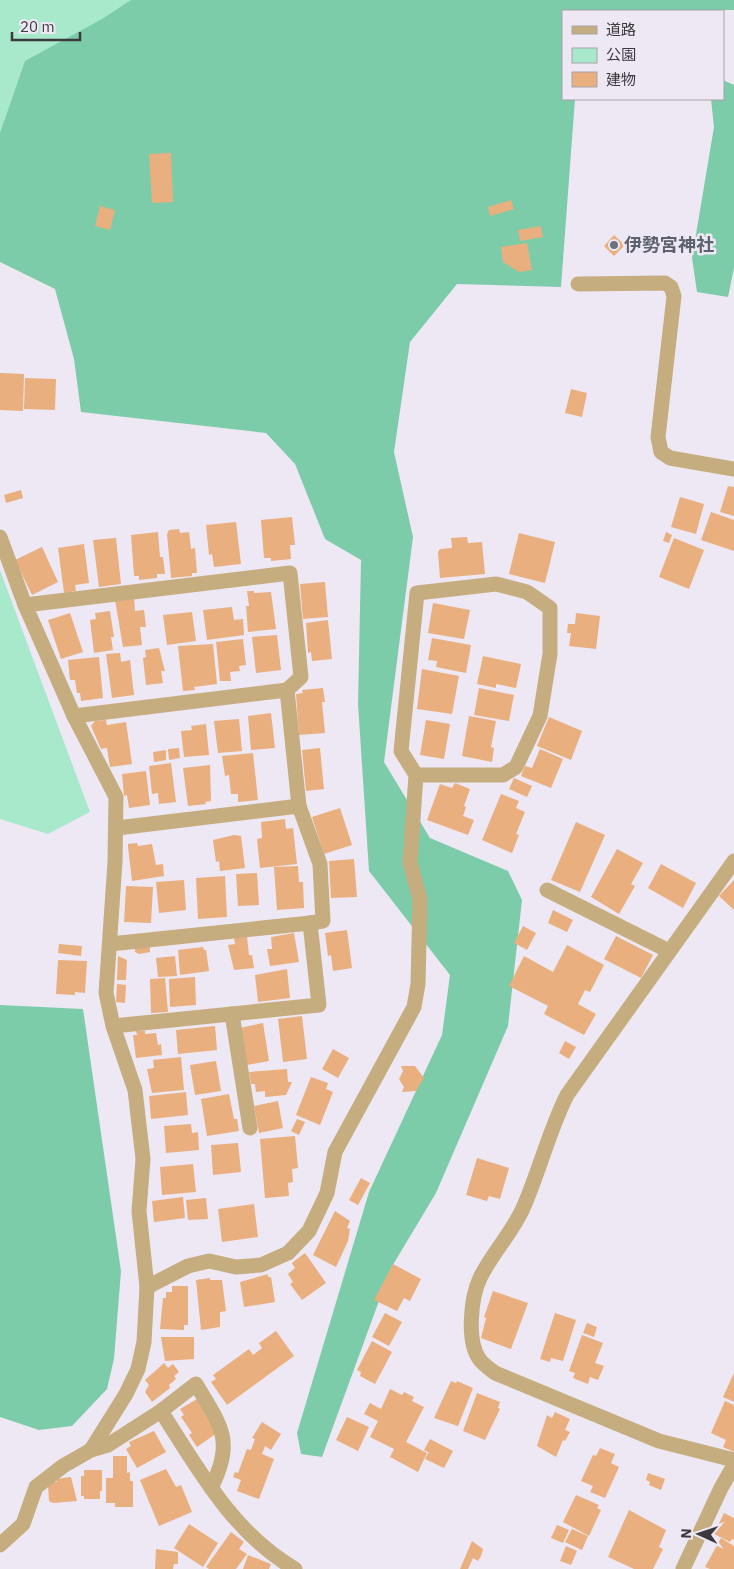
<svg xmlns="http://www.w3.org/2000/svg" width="734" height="1569" font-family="'IBM Plex Sans','Noto Sans JP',sans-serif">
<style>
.green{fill:#a8e9cb}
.forest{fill:#7dcca9}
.building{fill:#e9af7f}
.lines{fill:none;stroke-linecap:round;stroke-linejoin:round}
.minor{stroke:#c6ad7f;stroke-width:15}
.worship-dot{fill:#6b7280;stroke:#eee8f4;stroke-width:2}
.labels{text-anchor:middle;stroke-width:5;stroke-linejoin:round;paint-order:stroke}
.worship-label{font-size:18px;font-weight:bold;fill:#5b616d;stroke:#eee8f4;text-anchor:start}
</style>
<rect width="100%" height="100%" fill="#eee8f4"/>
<g class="green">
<path d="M0,0H148L0,200Z"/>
<path d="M0,570L90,812L48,834L0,819Z"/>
</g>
<g class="forest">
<path d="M131,0H734V10L563,11V99H575L561,287L457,284L410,342L394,452L413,537L384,762L430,838L508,871L522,900L508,1026L436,1193L391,1268L322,1457L301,1454L297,1433L369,1192L442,1035L450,975L369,871L358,704L361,560L325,539L295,464L266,433L81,412L74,359L55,289L0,262V133L25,61L102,19Z"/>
<path d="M723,80L734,85V268L728,297L697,292L692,258L714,127L711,99H723Z"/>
<path d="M0,1005L83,1009L121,1271L114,1359L107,1389L72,1426L39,1430L0,1417Z"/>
</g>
<g class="building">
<path d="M171,153L173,202L152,203L149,154Z"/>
<path d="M511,200L514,209L490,216L488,207Z"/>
<path d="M100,206L115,210L110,230L95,226Z"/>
<path d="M541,226L543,237L520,241L518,230Z"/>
<path d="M614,235L625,245L614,256L604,246Z"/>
<path d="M527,243L532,270L519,272L503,262L501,247Z"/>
<path d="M0,373L24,374L23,411L0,410Z"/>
<path d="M25,378L56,379L55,410L24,409Z"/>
<path d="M571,389L587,393L582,417L565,413Z"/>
<path d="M728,486L734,487V516L720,512Z"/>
<path d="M21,490L23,498L6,503L4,495Z"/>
<path d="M680,497L704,504L696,534L671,527Z"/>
<path d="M711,512L734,520V551L701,540Z"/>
<path d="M292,517L295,545H290L291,559L271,561V558H264L261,520Z"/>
<path d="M236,522L241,564L214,567L212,554L209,555L206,525Z"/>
<path d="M179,529L180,533L189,532L191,549L195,548L197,573H192V576L171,578L167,534L169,530Z"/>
<path d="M158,532L160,557H163L165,574H157V578L139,580V576H134L131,535Z"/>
<path d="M666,532L672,535L669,543L663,541Z"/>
<path d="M519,533L555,542L545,583L509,574Z"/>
<path d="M467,537L468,543L482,542L485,574L440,578L438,552L440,549L452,548L451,538Z"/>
<path d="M116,538L121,584L99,587L93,540Z"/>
<path d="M674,538L704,550L689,589L659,577Z"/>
<path d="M84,544L89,583L75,585L76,591L64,593L58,548Z"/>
<path d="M42,547L58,582L32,595L15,560Z"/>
<path d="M325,582L328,617L303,619L300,584Z"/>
<path d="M247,591H254V593L271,592L276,629L248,632L246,606H249Z"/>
<path d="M134,598L135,611L144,610L146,627H140L142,645L123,647L115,600Z"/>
<path d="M433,603L470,610L464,639L428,633Z"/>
<path d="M232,607L234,620L243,619L244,635L207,640L203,610Z"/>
<path d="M110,611L114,637H111L113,650L94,653L90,620L96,619L95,613Z"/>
<path d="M192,612L196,641L167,645L163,615Z"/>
<path d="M70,613L83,652L61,659L48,620Z"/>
<path d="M576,613L600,616L596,649L569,646L571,633H567L568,624H575Z"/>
<path d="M328,620L332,659L312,661L311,652L308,653L306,623Z"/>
<path d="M277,635L281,670L256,673L252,637Z"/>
<path d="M432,638L471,645L466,673L436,667L437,661L428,660Z"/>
<path d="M243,639L246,665L239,666L240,671L230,672L231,681H220L216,642Z"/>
<path d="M213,644L217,684L194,687L195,690L183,691L178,646Z"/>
<path d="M159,648L165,671H161L163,683L146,685L143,658L146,657L145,650Z"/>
<path d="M120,653L121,662L130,660L134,695L112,698L106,654Z"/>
<path d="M483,656L521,664L516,688L496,684V688L477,684Z"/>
<path d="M99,657L103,698L81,701L80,693H77L75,680H70L68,660Z"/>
<path d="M422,669L459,676L452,714L417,709Z"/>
<path d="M323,688L325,702H322L325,733L299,735L296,694L303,693L302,690Z"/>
<path d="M479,688L514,695L509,721L474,715Z"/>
<path d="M271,713L275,748L251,750L248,716Z"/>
<path d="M469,716L496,721L491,747L494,748L492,762L462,756Z"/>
<path d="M549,717L582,731L571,760L537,746Z"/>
<path d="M239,719L242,751L218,753L214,721Z"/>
<path d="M106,720L107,725L126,722L132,764L110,767L107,748L101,749L91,726L95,721Z"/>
<path d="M426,720L450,724L444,759L420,755Z"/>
<path d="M206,724L209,755L184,757L181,731L192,730L191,726Z"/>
<path d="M179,748L180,758L169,760L168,749Z"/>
<path d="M320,748L324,789L306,791L302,750Z"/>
<path d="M540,749L563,759L551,788L521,776L525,766L532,768Z"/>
<path d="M166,750V760L154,762L153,752Z"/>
<path d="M253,753L258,800L238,802V794H231L229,775L225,776L222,756Z"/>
<path d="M171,763L176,802L159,804L158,793L152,794L149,766Z"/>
<path d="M210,765L211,801L205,802L206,804L188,806L183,768Z"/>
<path d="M146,771L150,805L129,808L127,795L124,796L122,774Z"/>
<path d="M514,778L532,786L527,797L509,789Z"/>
<path d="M455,783L470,789L464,806L466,807L463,816L474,820L468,835L427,820L440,784L452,788Z"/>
<path d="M501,794L519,801L516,808L525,812L516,834L519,835L512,853L482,840Z"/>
<path d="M340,808L352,845L324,854L312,817Z"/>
<path d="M285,819L286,829L293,828L297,864L260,868L257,839L262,838L261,822Z"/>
<path d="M576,822L605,835L580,892L551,880Z"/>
<path d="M234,835L241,836L245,868L220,871L219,861L216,862L213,840Z"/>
<path d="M137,843L138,846L152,844L156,865L163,864L164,876L132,881L128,847V844Z"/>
<path d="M617,849L643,863L631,884L635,886L619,914L591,897Z"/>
<path d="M354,859L357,897L331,898L329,861Z"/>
<path d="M661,864L696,883L683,908L648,888Z"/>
<path d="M298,866L299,882H303L304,908L277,910L274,867Z"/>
<path d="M257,873L259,905L238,906L236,874Z"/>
<path d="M225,876L227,917L198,919L196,878Z"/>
<path d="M184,880L186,910L159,913L156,882Z"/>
<path d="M734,880V910L719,896Z"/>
<path d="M126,886L153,887L151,923L124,922Z"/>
<path d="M553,910L573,920L567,932L548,923Z"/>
<path d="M523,926L536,933L527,950L514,943Z"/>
<path d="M347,930L352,968L333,971L331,955L328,956L325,933Z"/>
<path d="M294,933L299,962L270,966L267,949H272L271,937Z"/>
<path d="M616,936L653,955L641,978L604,959Z"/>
<path d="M247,937L249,955H252L254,968L234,970L228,945L235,944L234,938Z"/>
<path d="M59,944L82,946L81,956L58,953Z"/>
<path d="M567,945L604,965L590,992L585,990L578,1004L596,1014L584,1035L544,1014L548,1006L509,986L524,956L553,972Z"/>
<path d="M150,946V952L139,954L135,952V948Z"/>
<path d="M203,947L204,950H206L209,971L180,975L178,950Z"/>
<path d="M118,956L127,960L126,980H117Z"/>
<path d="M175,956L177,976L158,977L156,958Z"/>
<path d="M58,960L87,961L85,993L75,992V995L56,994Z"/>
<path d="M287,969L290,998L258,1002L255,975Z"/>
<path d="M195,977L196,1005L170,1007L169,979Z"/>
<path d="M165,978L168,1012L151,1013L150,979Z"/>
<path d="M117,984L126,985L125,1003L116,1002Z"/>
<path d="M302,1016L307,1059L283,1062L278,1019Z"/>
<path d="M263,1023L269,1061L247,1065L240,1028Z"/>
<path d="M215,1026L217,1050L178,1054L176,1030Z"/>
<path d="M136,1031H145V1034L156,1033L158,1045L161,1044L162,1055L136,1058L133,1035H137Z"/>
<path d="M565,1041L576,1047L569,1059L559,1053Z"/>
<path d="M333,1049L349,1058L338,1078L322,1069Z"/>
<path d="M181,1057L184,1090L152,1093L147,1069L154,1068L153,1060Z"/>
<path d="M216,1061L221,1091L195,1095L190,1065Z"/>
<path d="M401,1066H415L424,1078L416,1091L402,1092L404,1087L399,1079L403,1071Z"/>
<path d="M287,1069L288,1082H292L286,1095L265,1097V1091L256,1092L255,1084H251L249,1072Z"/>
<path d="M311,1077L328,1083L326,1089L333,1092L320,1125L296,1115Z"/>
<path d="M186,1092L188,1115L151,1119L149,1096Z"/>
<path d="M229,1094L234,1119H237L239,1131L207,1136L201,1099Z"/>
<path d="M278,1101L283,1128L259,1133L254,1106Z"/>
<path d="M297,1119L305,1122L299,1135L291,1131Z"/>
<path d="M191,1124L192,1133L198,1132L199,1150L166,1153L164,1126Z"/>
<path d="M295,1136L298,1168L292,1169L293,1182L288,1183L289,1196L265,1198L260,1139Z"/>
<path d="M238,1143L241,1172L213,1175L211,1145Z"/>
<path d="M477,1158L509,1168L500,1199L489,1196L487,1201L466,1195Z"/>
<path d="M193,1164L196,1192L162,1195L160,1167Z"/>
<path d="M361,1178L370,1183L358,1205L349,1200Z"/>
<path d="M183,1197L185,1218L154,1222L152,1201Z"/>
<path d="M206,1198L208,1219L188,1220L186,1200Z"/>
<path d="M254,1204L258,1237L222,1242L218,1209Z"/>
<path d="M335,1211L350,1221L347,1228L350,1229L348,1241L336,1267L313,1255Z"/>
<path d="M305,1253L326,1283L302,1300L290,1284L293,1282L288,1274L295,1268L292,1263Z"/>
<path d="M393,1264L421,1279L410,1301L404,1298L397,1311L374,1300Z"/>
<path d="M268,1274V1277H271L275,1302L244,1307L240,1282Z"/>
<path d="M210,1278V1280H222L226,1311L220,1312V1327L201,1330L196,1280Z"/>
<path d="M172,1286H188V1325H184V1330L160,1329L163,1298H166V1292H172Z"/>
<path d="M493,1291L528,1303L511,1349L481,1338L486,1318L484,1317Z"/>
<path d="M385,1313L402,1322L389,1346L372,1337Z"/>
<path d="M555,1313L576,1320L563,1361L551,1358L550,1362L540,1359Z"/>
<path d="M587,1323L597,1327L594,1337L583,1333Z"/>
<path d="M276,1331L294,1356L227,1405L211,1382L216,1379L213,1375L249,1349L253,1355L262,1348L259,1343Z"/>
<path d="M582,1335L603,1343L595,1363L604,1366L598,1380L590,1377L588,1384L573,1378L575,1373L569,1371Z"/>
<path d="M161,1337H194V1359L165,1361Z"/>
<path d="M372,1341L392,1352L375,1384L360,1376L361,1372L357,1370Z"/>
<path d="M164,1363L168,1368L173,1364L179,1372L174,1376L176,1379L169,1385L170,1388L152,1402L145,1392L149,1385L145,1380Z"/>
<path d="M734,1373V1402L723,1397Z"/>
<path d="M451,1381L456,1383L457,1381L473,1388L458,1426L434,1418Z"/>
<path d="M390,1389L402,1395L404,1392L414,1397L412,1401L424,1407L406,1442L427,1453L418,1472L390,1457L394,1449L370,1437L378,1421L364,1414L370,1403L381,1409Z"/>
<path d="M477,1393L500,1402L498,1408L500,1409L485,1440L463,1431Z"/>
<path d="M197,1399L217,1433L197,1447L189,1435L192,1433L181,1417L184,1415L180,1409Z"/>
<path d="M725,1401L734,1405V1452L723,1447L726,1440L711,1433Z"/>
<path d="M555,1412L570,1419L565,1430L570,1432L565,1441L563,1440L556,1457L537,1446L547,1415L552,1418Z"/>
<path d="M347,1417L369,1427L358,1451L336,1440Z"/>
<path d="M262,1422L281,1434L271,1450L265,1446L262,1454L274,1459L259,1499L237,1491L241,1480L233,1477L235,1472L238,1473L247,1449L251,1450L255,1439L252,1438Z"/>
<path d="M154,1431L166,1452L137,1468L126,1449L131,1446L129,1442Z"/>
<path d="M430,1439L453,1451L444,1468L425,1459L428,1453L431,1454L424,1450Z"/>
<path d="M600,1448L615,1454L611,1463L619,1467L605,1498L590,1492L593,1486L581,1481L593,1455L596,1456Z"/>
<path d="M113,1456H127V1473L130,1472V1481H133V1507H115V1503H106V1478H113Z"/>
<path d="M166,1469L176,1487L181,1485L192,1512L159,1526L140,1480Z"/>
<path d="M84,1470H102V1491H100V1499H84V1496H81V1476H84Z"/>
<path d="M648,1473L665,1479L661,1490L649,1485L650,1482L646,1480Z"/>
<path d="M71,1477L77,1501L53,1503L49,1501L48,1485L50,1482H57L56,1479Z"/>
<path d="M576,1495L599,1505L597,1508L601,1510L589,1536L563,1522Z"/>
<path d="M629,1510L666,1530L659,1547L663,1549L653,1569H634L608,1557Z"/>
<path d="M724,1513L734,1518V1540L732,1539L730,1542L714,1534Z"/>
<path d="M189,1524L218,1543L203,1567L174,1548Z"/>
<path d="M557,1525L569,1530L563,1543L551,1538Z"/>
<path d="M572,1529L588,1536L582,1550L565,1542Z"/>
<path d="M231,1532L244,1542L239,1549L247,1554L236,1569H209L206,1567Z"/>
<path d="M721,1538L734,1546V1569H710L705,1567Z"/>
<path d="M472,1541L483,1549L481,1556L478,1561L473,1558L468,1569H460Z"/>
<path d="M566,1546L577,1551L571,1565L560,1561Z"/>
<path d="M156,1549L178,1552V1564H174L173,1569H155Z"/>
<path d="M248,1555L271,1564L269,1569H243Z"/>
</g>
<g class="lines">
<g class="minor">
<path d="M578,284L665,283L671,287L674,296L658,437L661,452L670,458L734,469"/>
<path d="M0,537L25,605"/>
<path d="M74,716L287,690"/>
<path d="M117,828L299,806"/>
<path d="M734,861L567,1095C549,1131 540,1169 524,1206C513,1232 492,1253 480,1278C471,1297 466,1342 480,1360C484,1365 490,1369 495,1373L659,1441L734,1460"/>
<path d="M547,890L669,951"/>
<path d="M110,944L310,923"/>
<path d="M232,1014L250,1128"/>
<path d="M147,1287L188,1266L209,1261L236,1267L261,1265L288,1253L309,1231L327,1193L335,1152L414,1007L418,984L420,900L410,862L416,775H503L516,767L540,716L550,654V608L527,592L496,584L417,593L401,751L416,775"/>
<path d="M161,1411L196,1384C221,1427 235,1440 211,1488"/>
<path d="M91,1450L126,1394L138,1369L144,1342L147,1287L139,1211L143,1159L135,1090L113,1026L106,993L115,862L116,797L74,716L25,605L290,573L301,677L287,690L299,806L320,864L323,921L310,923L319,1005L113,1026"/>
<path d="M0,1545L23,1524L36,1487L63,1466L91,1450L108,1445L161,1411C198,1469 234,1534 295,1569"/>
<path d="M683,1569L721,1488L734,1465"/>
</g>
</g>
<circle class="worship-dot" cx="614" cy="245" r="5"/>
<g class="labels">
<g class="worship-label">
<text x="624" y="251">伊勢宮神社</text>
</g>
</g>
<rect x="562" y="10" width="162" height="90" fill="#eee8f4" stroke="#a7a2ab"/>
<rect x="572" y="26" width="25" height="8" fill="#c6ad7f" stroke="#a7a2ab"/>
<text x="606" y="35" font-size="15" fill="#3c393e">道路</text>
<rect x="572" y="48" width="25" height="15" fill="#a8e9cb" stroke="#a7a2ab"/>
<text x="606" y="60" font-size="15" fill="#3c393e">公園</text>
<rect x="572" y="72" width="25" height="15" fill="#e9af7f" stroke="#a7a2ab"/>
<text x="606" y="85" font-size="15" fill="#3c393e">建物</text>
<g transform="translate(699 1534) rotate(273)" stroke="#eee8f4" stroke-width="4" paint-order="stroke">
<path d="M0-4L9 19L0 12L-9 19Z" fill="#3c393e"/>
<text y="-8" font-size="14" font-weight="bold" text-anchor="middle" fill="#3c393e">N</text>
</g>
<path d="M12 32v8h68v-8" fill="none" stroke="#3c393e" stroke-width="2.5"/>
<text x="20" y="32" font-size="15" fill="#3c393e" stroke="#eee8f4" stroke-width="4" paint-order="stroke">20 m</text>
</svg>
